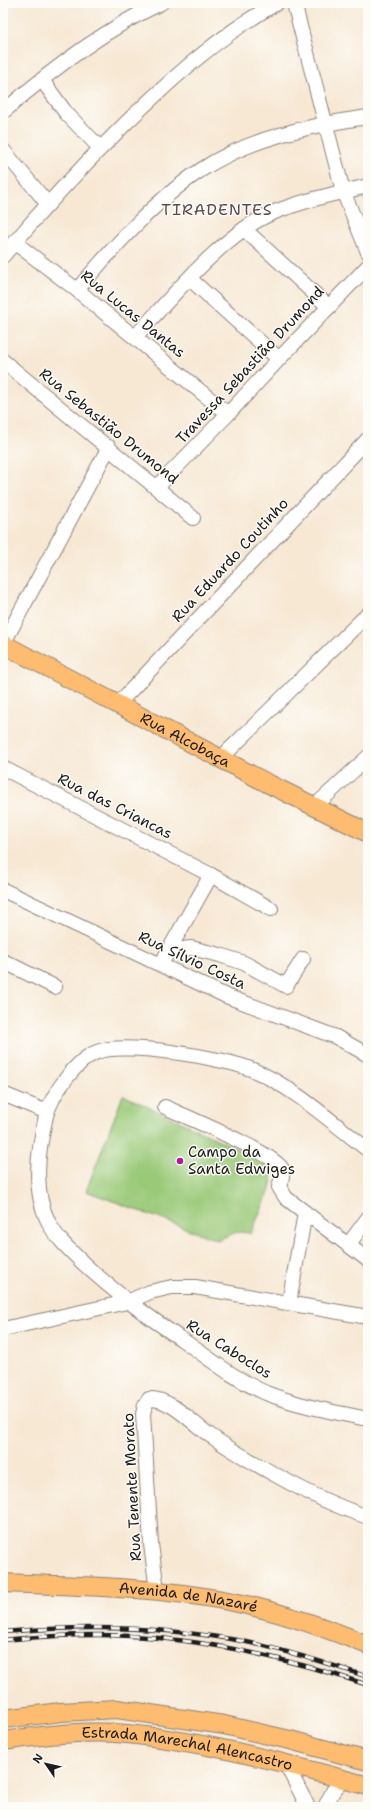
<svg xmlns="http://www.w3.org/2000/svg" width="371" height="1810" font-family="'Shantell Sans',sans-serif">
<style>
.pitch{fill:#9ac978;stroke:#5b724a}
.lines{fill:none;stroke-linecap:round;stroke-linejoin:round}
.minor-casing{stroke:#8a8278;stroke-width:16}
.major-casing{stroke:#8a8278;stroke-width:20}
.minor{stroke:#fff;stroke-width:14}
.major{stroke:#fdbc70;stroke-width:18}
.rail-casing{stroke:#1c1c1c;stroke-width:4.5}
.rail{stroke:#fdfcf7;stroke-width:3;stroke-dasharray:9;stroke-linecap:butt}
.poi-dot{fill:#b5179e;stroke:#fdfcf7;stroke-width:1.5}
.labels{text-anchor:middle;stroke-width:3;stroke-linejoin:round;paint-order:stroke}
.street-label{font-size:15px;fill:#1c1c1c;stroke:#fdfcf7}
.poi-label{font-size:15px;fill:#1c1c1c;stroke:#fdfcf7;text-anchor:start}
.neighbourhood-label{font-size:16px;letter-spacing:1px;fill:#5c484e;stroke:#fdfcf7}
</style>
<rect width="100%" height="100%" fill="#fdfcf7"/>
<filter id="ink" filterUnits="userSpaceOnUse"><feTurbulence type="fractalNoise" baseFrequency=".025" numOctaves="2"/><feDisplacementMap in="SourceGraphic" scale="8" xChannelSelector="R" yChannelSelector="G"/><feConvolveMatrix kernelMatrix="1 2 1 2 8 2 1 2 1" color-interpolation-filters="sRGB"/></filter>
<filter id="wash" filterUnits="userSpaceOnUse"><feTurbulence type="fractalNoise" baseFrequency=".012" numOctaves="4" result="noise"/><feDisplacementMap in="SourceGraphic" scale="16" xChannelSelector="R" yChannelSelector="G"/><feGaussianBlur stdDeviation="0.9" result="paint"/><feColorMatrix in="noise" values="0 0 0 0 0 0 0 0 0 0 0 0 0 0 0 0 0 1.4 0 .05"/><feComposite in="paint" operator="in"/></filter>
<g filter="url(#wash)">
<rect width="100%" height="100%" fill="#f7e8d4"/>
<path class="pitch" d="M123,1095L249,1154L274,1169L270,1190L251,1233L237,1232L217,1240L86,1191Z"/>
</g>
<g filter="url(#ink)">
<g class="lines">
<defs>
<g id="minor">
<path d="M294,3L343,191L368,252"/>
<path d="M42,80L66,113L100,148"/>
<path d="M3,112C50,71 105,29 161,3"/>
<path d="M3,150L47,203"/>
<path d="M244,229L329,307"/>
<path d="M14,242L77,290L228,414"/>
<path d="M3,256C43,208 83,165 128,121C175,76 220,35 277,3"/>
<path d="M190,279L279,359"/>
<path d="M77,290C112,249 155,200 201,170C249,138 312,125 368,117"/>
<path d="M135,337C170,299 224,233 272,213C301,201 337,193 368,186"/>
<path d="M3,361L193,518"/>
<path d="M157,487L228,414L279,359L368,266"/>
<path d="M3,644L109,447"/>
<path d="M117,705L368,439"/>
<path d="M220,759L368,614"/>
<path d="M3,768L211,875L271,909"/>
<path d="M314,807L368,757"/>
<path d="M3,890L226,996L336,1037L368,1055"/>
<path d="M168,951L191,948L220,955L244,963L286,986L303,959"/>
<path d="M165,957L211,875"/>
<path d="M3,961L55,987"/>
<path d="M3,1094L47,1112"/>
<path d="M165,1107C184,1116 276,1154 282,1169C284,1175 280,1182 279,1187L286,1198L368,1260"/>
<path d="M368,1150C334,1124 292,1086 253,1070C227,1058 122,1041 97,1052C76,1060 52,1094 46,1116C38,1150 32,1191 49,1223C57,1239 71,1251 83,1263C115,1293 149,1317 184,1341C210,1359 236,1380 266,1393C299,1406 334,1412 368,1419"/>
<path d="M348,1245L368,1218"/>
<path d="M289,1303L305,1213"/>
<path d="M3,1329L127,1302L150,1292L172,1287H195L368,1317"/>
<path d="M157,1591L151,1544L143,1414L145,1405L149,1399C170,1397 194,1425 211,1436C231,1450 252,1462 274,1474C304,1491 334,1506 368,1517"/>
<path d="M286,1764L308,1807"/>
<path d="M325,1807L333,1791L344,1779"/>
</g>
<g id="major">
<path id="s1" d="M3,644L267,783L368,833"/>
<path id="s2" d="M3,1583C84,1586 168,1587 247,1605C289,1615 329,1629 368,1645"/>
<path d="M3,1719L61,1712L117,1709L224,1725L290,1740L368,1761"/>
<path id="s3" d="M3,1741C44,1735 86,1730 127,1734C209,1742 289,1764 368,1786"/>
</g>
</defs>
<use href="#minor" class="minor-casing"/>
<use href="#major" class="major-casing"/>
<use href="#minor" class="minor"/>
<use href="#major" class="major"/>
<defs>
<g id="rail">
<path d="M3,1632C83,1625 163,1626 242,1641C285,1650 327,1663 368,1677"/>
<path d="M3,1640C34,1637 66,1635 97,1635C190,1635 280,1656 368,1685"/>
</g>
</defs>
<use href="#rail" class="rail-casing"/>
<use href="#rail" class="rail"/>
</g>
</g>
<circle class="poi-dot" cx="180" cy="1161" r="4"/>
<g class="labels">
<g class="street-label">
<text transform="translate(133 314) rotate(39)" y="5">Rua Lucas Dantas</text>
<text transform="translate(250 365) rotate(-47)" y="5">Travessa Sebastião Drumond</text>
<text transform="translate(109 426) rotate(39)" y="5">Rua Sebastião Drumond</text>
<text transform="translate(230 560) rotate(-47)" y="5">Rua Eduardo Coutinho</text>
<text dy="5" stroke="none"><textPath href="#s1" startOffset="206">Rua Alcobaça</textPath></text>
<text transform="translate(115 806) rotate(27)" y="5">Rua das Criancas</text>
<text transform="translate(192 960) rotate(25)" y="5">Rua Sílvio Costa</text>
<text transform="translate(229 1349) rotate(32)" y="5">Rua Caboclos</text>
<text transform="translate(132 1487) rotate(-93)" y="5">Rua Tenente Morato</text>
<text dy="5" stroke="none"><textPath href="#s2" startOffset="186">Avenida de Nazaré</textPath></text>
<text dy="5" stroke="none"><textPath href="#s3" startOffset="186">Estrada Marechal Alencastro</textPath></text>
</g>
<g class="poi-label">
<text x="188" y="1157">Campo da<tspan x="188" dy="17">Santa Edwiges</tspan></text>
</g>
<g class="neighbourhood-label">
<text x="217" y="215">TIRADENTES</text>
</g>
</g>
<rect width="371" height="1810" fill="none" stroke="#fdfcf7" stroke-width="16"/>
<g transform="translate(46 1764) rotate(304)" stroke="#fdfcf7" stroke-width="3" paint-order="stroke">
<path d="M0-3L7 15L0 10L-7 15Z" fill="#1c1c1c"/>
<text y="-6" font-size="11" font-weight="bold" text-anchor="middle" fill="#1c1c1c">N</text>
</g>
</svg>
